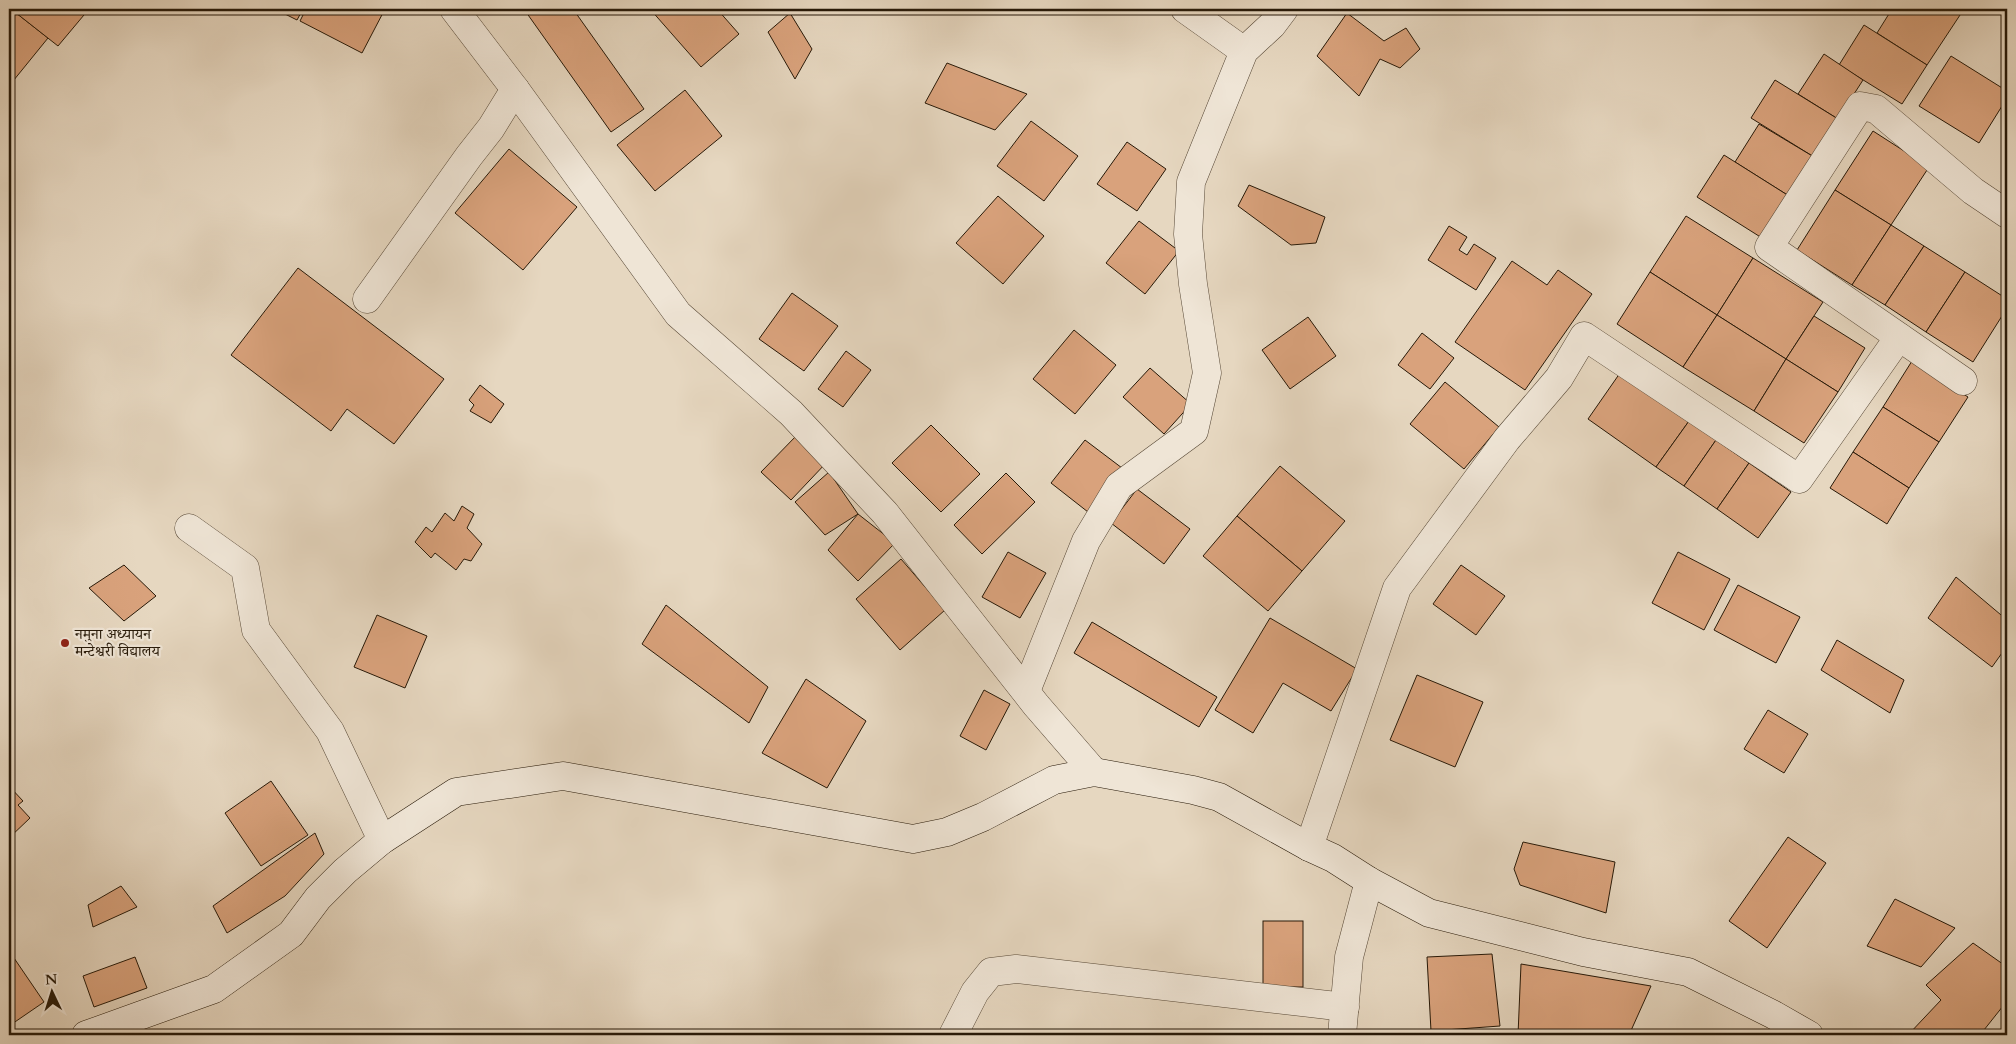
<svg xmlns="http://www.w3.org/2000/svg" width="2016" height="1044" font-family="Cardo,'Noto Serif Devanagari',serif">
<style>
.building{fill:#d9a27c;stroke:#271908}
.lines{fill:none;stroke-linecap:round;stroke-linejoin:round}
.street-casing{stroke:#574836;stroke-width:29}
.secondary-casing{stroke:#271908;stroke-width:29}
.street{stroke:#efe5d6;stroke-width:28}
.secondary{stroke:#efe5d6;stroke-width:28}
.poi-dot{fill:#8f2418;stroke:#efe5d6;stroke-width:2}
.labels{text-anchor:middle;stroke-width:4.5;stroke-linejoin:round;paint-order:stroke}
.poi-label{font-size:15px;fill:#271908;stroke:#efe5d6;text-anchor:start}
</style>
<rect width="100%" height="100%" fill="#e6d7c0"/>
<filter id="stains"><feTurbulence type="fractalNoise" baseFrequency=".004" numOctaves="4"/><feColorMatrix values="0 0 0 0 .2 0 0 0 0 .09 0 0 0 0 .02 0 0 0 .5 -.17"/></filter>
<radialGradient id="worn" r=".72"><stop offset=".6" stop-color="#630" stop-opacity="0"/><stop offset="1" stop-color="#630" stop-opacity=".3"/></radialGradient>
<g class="building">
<path d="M9,9H11L48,38L9,86Z"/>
<path d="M11,9H89L58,46Z"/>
<path d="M275,9H303L297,20Z"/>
<path d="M306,9H385L362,53L300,21Z"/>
<path d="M531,9H573L644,109L611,132L526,12Z"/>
<path d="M650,9H717L739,34L701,67Z"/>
<path d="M1892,9H1964L1927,65L1877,33Z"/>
<path d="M790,13L812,49L795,79L768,32Z"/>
<path d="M1347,13L1384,41L1406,28L1420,49L1400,68L1380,59L1359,96L1317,56Z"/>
<path d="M1864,25L1927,65L1902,104L1839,65Z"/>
<path d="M1824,54L1863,80L1838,119L1798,94Z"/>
<path d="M1951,56L2007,91V98L1979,143L1919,106Z"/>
<path d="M947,63L1027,94L995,130L925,103Z"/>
<path d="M1775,80L1838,119L1814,157L1751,118Z"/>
<path d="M685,90L722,136L655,191L617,145Z"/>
<path d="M1031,121L1078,156L1044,201L997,166Z"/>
<path d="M1759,124L1814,157L1789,196L1735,162Z"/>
<path d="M1873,131L1929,167L1891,225L1835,190Z"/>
<path d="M1127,142L1166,169L1137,211L1097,184Z"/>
<path d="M509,149L577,207L523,270L455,213Z"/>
<path d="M1724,155L1789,196L1762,238L1697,197Z"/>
<path d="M1249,185L1325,217L1316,243L1291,245L1238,206Z"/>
<path d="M1835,190L1891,225L1852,285L1797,250Z"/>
<path d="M998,196L1044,236L1003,284L956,243Z"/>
<path d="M1686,216L1753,258L1717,315L1650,272Z"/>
<path d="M1139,221L1179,251L1145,294L1106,263Z"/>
<path d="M1891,225L1924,246L1885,305L1852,285Z"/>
<path d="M1449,226L1467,237L1459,250L1467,255L1474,244L1496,258L1476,290L1428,260Z"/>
<path d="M1924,246L1965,272L1926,332L1885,305Z"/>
<path d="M1753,258L1823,302L1786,359L1717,315Z"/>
<path d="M1512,261L1547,285L1558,270L1592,294L1525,390L1455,342Z"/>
<path d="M298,268L444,379L394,444L347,409L331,431L231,355Z"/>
<path d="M1650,272L1717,315L1683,367L1617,324Z"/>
<path d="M1965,272L2007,299V308L1973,362L1926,332Z"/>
<path d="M792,293L838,326L804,371L759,339Z"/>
<path d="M1717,315L1786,359L1754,411L1683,367Z"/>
<path d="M1814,316L1865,348L1838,392L1786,359Z"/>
<path d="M1308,317L1336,356L1290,389L1262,350Z"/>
<path d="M1074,330L1116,365L1075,414L1033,379Z"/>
<path d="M1422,333L1454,358L1430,389L1398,365Z"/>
<path d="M846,351L871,370L843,407L818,389Z"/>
<path d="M1786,359L1838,392L1804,443L1754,411Z"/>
<path d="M1912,361L1968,397L1939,442L1883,407Z"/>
<path d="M1150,368L1191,404L1164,434L1123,397Z"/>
<path d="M1620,373L1689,421L1656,467L1588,419Z"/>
<path d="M1445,382L1499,427L1464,469L1410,424Z"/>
<path d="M480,385L504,404L491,423L470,411L474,405L469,400Z"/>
<path d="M1883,407L1939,442L1909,488L1853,452Z"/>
<path d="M1689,421L1716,440L1684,486L1656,467Z"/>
<path d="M931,425L980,474L941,512L892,463Z"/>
<path d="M798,434L827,462L791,500L761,472Z"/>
<path d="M1085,440L1122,468L1088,512L1051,483Z"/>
<path d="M1716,440L1749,463L1717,509L1684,486Z"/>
<path d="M1853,452L1909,488L1887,524L1830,488Z"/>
<path d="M1749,463L1791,492L1758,538L1717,509Z"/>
<path d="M1280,466L1345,521L1302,571L1237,516Z"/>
<path d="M829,472L858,514L825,535L795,502Z"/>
<path d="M1006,473L1035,502L982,554L954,525Z"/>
<path d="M1137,489L1190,529L1164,564L1111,523Z"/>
<path d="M462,506L474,514L467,528L482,544L471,561L464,559L456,570L435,553L431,558L415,542L426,527L432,532L445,513L454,521Z"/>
<path d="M858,514L895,543L858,581L828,550Z"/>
<path d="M1237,516L1302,571L1268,611L1203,556Z"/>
<path d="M1008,552L1046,573L1020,618L982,597Z"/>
<path d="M1678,552L1730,579L1704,630L1652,603Z"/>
<path d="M901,559L945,610L900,650L856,599Z"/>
<path d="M124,565L156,596L124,621L89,588Z"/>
<path d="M1461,565L1505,596L1476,635L1433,604Z"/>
<path d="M1956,577L2007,620V646L1992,667L1928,618Z"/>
<path d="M1738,585L1800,617L1776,663L1714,630Z"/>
<path d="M666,605L768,687L749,723L642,644Z"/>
<path d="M377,615L427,636L405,688L354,667Z"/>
<path d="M1270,618L1357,669L1331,711L1283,683L1253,733L1215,710Z"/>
<path d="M1092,622L1217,697L1199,727L1074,653Z"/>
<path d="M1837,640L1904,680L1890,713L1821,670Z"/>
<path d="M1417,675L1483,702L1455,767L1390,740Z"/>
<path d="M806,679L866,721L827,788L762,753Z"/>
<path d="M984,690L1010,704L986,750L960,736Z"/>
<path d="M1768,710L1808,734L1784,773L1744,749Z"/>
<path d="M271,781L308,835L261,866L225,813Z"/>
<path d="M9,786L23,801L18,805L30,818L9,838Z"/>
<path d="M315,833L324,854L285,896L227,933L213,906Z"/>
<path d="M1788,837L1826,863L1767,948L1729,921Z"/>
<path d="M1523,842L1615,862L1606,913L1520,885L1514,869Z"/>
<path d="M121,886L137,907L93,927L88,905Z"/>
<path d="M1895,899L1955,928L1921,967L1867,946Z"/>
<rect x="1263" y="921" width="40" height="66"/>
<path d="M1973,943L2007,967V1001L1980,1035H1908L1941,1000L1926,985Z"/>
<path d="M1492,954L1500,1026L1431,1031L1427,957Z"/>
<path d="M135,957L147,988L94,1007L83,976Z"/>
<path d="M14,958L44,1002L9,1026V962Z"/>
<path d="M1521,964L1651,986L1629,1035H1518Z"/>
<path d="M2007,1026V1035H1998Z"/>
</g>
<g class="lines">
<defs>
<g id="street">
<path d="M454,9L515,89L678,314L791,413L885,513L1036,705L1094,772"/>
<path d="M1185,9L1244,51"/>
<path d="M367,299L469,156L491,128L515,89"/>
<path d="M1963,381L1769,247L1860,106L1876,109L1973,191L2007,214"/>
<path d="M189,528L245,568L256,630L330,731L382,840"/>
<path d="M1026,691L1086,541L1119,486L1194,431L1207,373L1193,284L1188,234L1191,182L1244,51L1272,25L1284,9"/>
<path d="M1309,847L1397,588L1507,439L1559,378L1584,336L1799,479L1899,337"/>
<path d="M953,1035L975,992L991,972L1016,969L1345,1007"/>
<path d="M1342,1035L1349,957L1369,881"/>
</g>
<path id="secondary" d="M86,1035L214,989L291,934L318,898L345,871L382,840L456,792L563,776L913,839L947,832L983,817L1054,780L1094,772L1193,790L1219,797L1309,847L1333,858L1369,881L1429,913L1583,952L1688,972L1774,1015L1809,1035"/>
</defs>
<use href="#street" class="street-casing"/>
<use href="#secondary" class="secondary-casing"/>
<use href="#street" class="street"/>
<use href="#secondary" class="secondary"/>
</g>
<circle class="poi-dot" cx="65" cy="643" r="5"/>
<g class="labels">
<g class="poi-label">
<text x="75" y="639">नमुना अध्यायन<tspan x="75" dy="17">मन्टेश्वरी विद्यालय</tspan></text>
</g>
</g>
<rect width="2016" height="1044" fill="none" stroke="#e6d7c0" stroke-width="30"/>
<rect x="10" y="10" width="1996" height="1024" fill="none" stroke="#271908" stroke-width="2.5"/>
<rect x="15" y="15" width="1986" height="1014" fill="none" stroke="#271908"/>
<g transform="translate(52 992) rotate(356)" stroke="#efe5d6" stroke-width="4" paint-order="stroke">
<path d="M0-4L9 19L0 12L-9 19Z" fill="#271908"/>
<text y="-8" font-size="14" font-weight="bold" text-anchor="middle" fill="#271908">N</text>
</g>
<rect width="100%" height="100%" filter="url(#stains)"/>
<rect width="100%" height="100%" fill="url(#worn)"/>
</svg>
